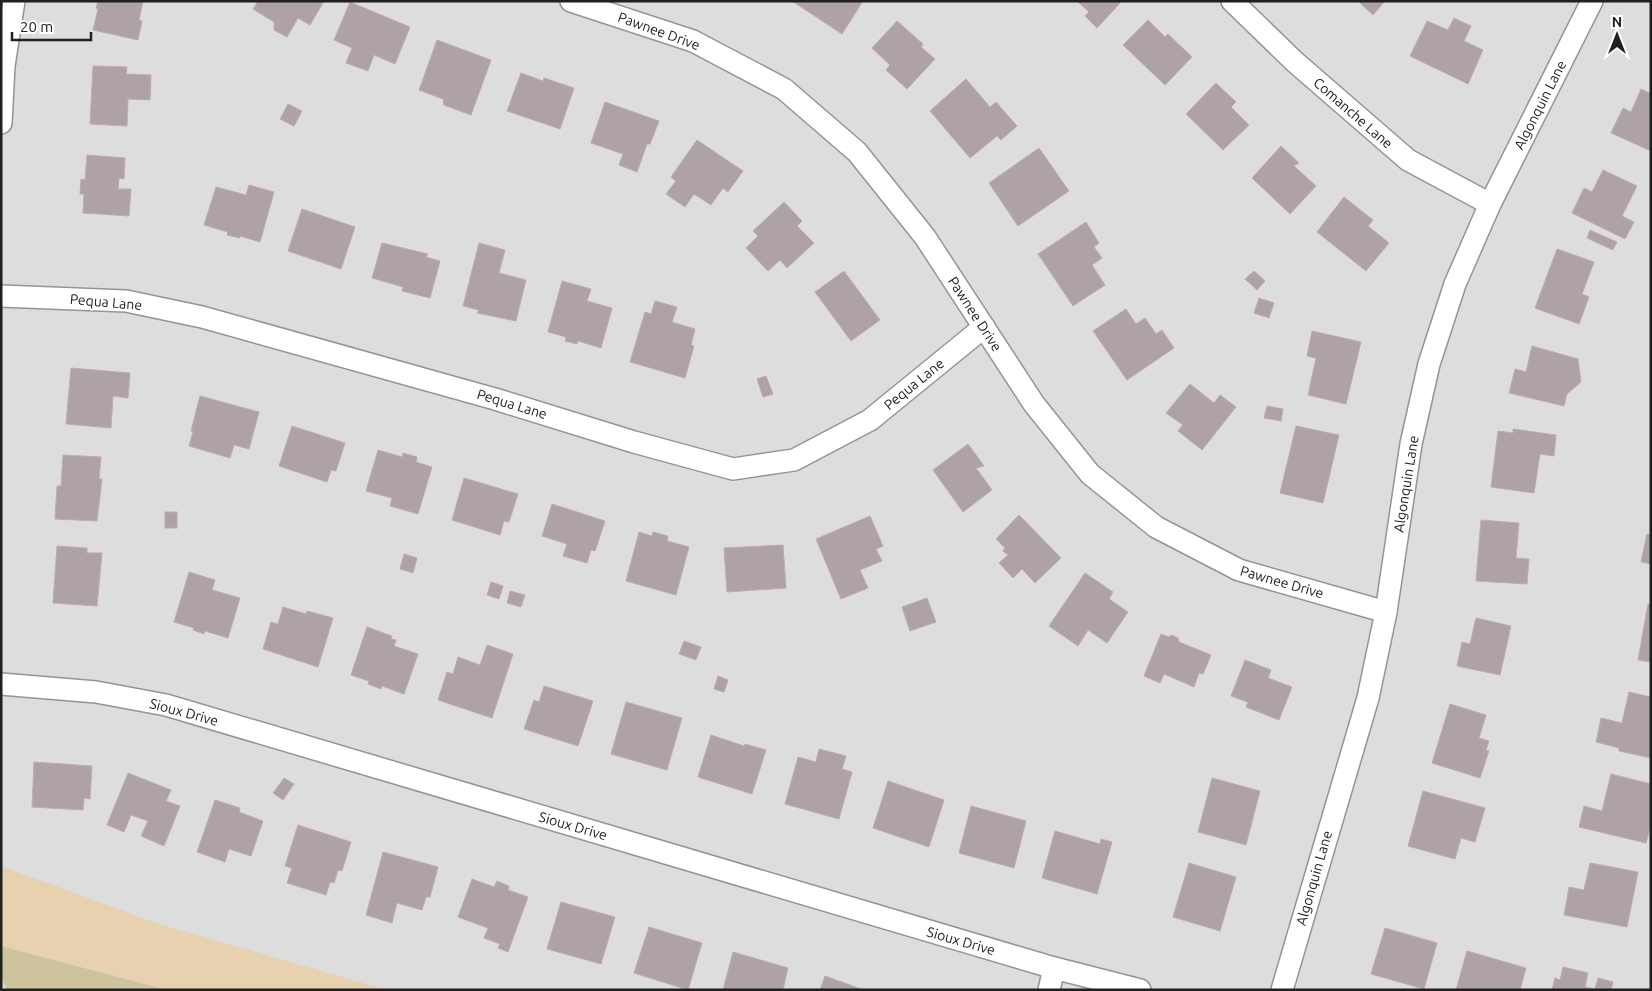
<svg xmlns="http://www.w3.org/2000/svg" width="1652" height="991" font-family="Ubuntu,sans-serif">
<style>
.residential{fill:#deddde}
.grass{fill:#e7d1af}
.forest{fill:#cdc49d}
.building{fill:#aea2a8;stroke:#c1a9b4}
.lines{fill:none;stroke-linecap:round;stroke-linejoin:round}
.street-casing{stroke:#949494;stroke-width:24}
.street{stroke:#fff;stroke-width:21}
.labels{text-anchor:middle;stroke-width:4;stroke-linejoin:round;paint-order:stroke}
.street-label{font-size:14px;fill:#202020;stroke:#fff}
</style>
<rect width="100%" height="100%" fill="#f0e7e9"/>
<rect class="residential" x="1" y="1" width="1650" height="989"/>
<path class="grass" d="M1,866L159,924L387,990H167L1,946Z"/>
<path class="forest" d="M1,946L167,990H7L1,977Z"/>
<g class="building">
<path d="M98,1H143L139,20L142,21L138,40L93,30L98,9L96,8Z"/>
<path d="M258,1H324L310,25L298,18L287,37L274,30V22L253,9Z"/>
<path d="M792,1H863L842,34Z"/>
<path d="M1077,1H1122L1097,28L1085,16L1089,12Z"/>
<path d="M1358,1H1385L1373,15Z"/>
<path d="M350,2L410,27L395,64L374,55L368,71L346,63L352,48L334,40Z"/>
<path d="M1454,18L1471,26L1464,41L1483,50L1468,84L1410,56L1427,21L1448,30Z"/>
<path d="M1148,20L1165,37L1168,34L1192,57L1165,85L1123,45Z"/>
<path d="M897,21L923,44L921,47L935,59L907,89L886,70L890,65L872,48Z"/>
<path d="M437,40L491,60L471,115L444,105L443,99L419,90Z"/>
<path d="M93,66L127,67L126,74L151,75L150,100L128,99L127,126L90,124Z"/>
<path d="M521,73L543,81L544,78L574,88L560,129L507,111Z"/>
<path d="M966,79L990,107L996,102L1017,126L1001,140L997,136L970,158L930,111Z"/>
<path d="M1216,83L1236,102L1231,107L1249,125L1223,150L1186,114Z"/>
<path d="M1641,89L1651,94V151L1611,133L1623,108L1631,112Z"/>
<path d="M605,102L659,121L650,144H647L637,172L619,165L623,154L591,143Z"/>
<path d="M288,104L302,111L294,126L280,119Z"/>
<path d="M697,140L743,171L728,192L723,188L711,205L694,194L685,207L666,194L676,181L671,177Z"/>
<path d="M1281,146L1299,163L1294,166L1316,186L1290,214L1252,178Z"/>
<path d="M1039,148L1069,191L1018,226L989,183Z"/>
<path d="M87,155L125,158L124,179L119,178L118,189H131L129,216L83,213L84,194H80L81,179L85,180Z"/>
<path d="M1603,170L1637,186L1622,216L1634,222L1625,239L1572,213L1584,188L1592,192Z"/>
<path d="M249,185L274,192L260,242L240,236V238L227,235L228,232L204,225L216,187L246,195Z"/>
<path d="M1344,197L1373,220L1368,226L1389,243L1366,271L1317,232Z"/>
<path d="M784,202L802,221L797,226L814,243L787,268L780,260L768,271L746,248L758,236L753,231Z"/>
<path d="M302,209L355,227L341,269L288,251Z"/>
<path d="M1086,222L1099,243L1094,247L1102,258L1092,265L1105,285L1073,306L1038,254Z"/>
<path d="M1590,230L1617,242L1613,250L1587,238Z"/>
<path d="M382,243L428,254L426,257L440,261L430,298L402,291L403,287L372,278Z"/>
<path d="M479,243L505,250L499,273L526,280L516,321L477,313L479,310L463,306Z"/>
<path d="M1557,249L1594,262L1582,294L1589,297L1579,324L1535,308Z"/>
<path d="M844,271L880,320L851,341L815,292Z"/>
<path d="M1254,271L1265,281L1257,290L1245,279Z"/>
<path d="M562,281L591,289L587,301L612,308L601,348L578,341L577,344L565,341L566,337L548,332Z"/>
<path d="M1259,298L1274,303L1269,318L1254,313Z"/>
<path d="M655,301L677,307L672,322L695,329L691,345L694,346L685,378L630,362L645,312L651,314Z"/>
<path d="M1126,309L1136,324L1145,318L1156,334L1162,330L1174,348L1127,380L1093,331Z"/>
<path d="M1312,331L1361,342L1346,404L1308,395L1316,358L1307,356Z"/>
<path d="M1532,346L1578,359L1581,382L1567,394L1564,406L1509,393L1515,369L1526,372Z"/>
<path d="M71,368L130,373L128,398L113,396L111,428L66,424Z"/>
<path d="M766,376L773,394L763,397L757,379Z"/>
<path d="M1190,384L1214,403L1220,395L1236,407L1202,450L1178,431L1183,425L1166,413Z"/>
<path d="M200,396L259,412L249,449L234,445L230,458L189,446L193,432L191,431Z"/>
<path d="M1267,406L1283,409L1281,421L1264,418Z"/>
<path d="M292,426L345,443L336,471L331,470L327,482L279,466Z"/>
<path d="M1296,426L1339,435L1323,503L1280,493Z"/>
<path d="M1513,429L1556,435L1554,456L1540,454L1534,493L1491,487L1498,431L1513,433Z"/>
<path d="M968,444L984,466L976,468L992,490L963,512L933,470Z"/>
<path d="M378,450L402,457L403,453L417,457L416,462L432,467L418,514L390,506L392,498L366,491Z"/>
<path d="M63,455L101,457L99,479H102L97,521L55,519L57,486H61Z"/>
<path d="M464,478L518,494L509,522L504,521L500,535L452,520Z"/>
<path d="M552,504L605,521L595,551L591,550L587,563L563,556L567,544L542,536Z"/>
<rect x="165" y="512" width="12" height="16"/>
<path d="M1019,515L1061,558L1035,583L1022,569L1013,578L999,563L1008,555L1003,551L1005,548L996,539Z"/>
<path d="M870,516L883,546L876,549L882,561L860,570L868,588L841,599L816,539Z"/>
<path d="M1481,520L1519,523L1516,558L1529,559L1527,584L1476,581Z"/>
<path d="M639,532L652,536L653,532L668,536L667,541L689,547L676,595L626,581Z"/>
<path d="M1647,534L1651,535V564L1641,562Z"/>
<path d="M783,545L786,588L727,592L724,548Z"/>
<path d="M57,546L87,548V553H102L97,606L53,603Z"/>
<path d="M404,554L417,558L413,573L400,569Z"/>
<path d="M189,572L215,580L212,590L240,598L228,638L205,631L204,634L193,630L194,628L174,622Z"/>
<path d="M1085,573L1113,592L1109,599L1128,612L1107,643L1088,630L1078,646L1049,626Z"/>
<path d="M491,582L503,586L499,599L487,595Z"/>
<path d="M510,591L525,595L521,607L507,603Z"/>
<path d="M927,598L936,622L910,631L902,607Z"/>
<path d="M1648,604H1651V662L1638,660Z"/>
<path d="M283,607L306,614L307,611L333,618L318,667L263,649L271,622L278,624Z"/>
<path d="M1476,618L1511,626L1500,675L1457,666L1462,642L1470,644Z"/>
<path d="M367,627L392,636L391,639L396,640L394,646L418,654L404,694L382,686L381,689L368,684L369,681L351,675Z"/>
<path d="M1161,634L1169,637L1172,635L1178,638L1179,642L1211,655L1203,674L1199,673L1194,687L1164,674L1160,683L1144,676Z"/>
<path d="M684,641L701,647L696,660L679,654Z"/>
<path d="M487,645L513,654L492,718L438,700L447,672L453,674L458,657L480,665Z"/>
<path d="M1245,660L1271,670L1268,678L1292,687L1279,720L1246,707L1248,702L1231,696Z"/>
<path d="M718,676L728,680L724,692L714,689Z"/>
<path d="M544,686L593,701L578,746L524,729L534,700L539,702Z"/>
<path d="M1629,692L1651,697V758L1619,751V748L1596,742L1601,718L1622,723Z"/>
<path d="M626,702L682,718L667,770L611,754Z"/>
<path d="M1450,704L1486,715L1479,738L1489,741L1486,750L1489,751L1480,778L1432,763Z"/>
<path d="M711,735L744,746L745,744L766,750L752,794L698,777Z"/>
<path d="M819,749L846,756L842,769L852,772L839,819L785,804L798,757L816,762Z"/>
<path d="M34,762L92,766L90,799L84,798L83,810L32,807Z"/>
<path d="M128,773L171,790L166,801L180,806L164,846L141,836L148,821L131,815L124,832L107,825Z"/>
<path d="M1611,774L1651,784V824L1646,843L1579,827L1584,806L1602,811Z"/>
<path d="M284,778L294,784L283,800L273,793Z"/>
<path d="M1212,778L1260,791L1246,845L1198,832Z"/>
<path d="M888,781L944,800L929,847L873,828Z"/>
<path d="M1423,791L1485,808L1475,842L1461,838L1455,859L1408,846Z"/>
<path d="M215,800L240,808L239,812L263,821L251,856L229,849L225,862L197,852Z"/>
<path d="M971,806L1026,821L1014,868L959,853Z"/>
<path d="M298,825L351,842L342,871L338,870L334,883L330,882L326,895L287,883L292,868L285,866Z"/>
<path d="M1055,831L1100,844L1101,839L1112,842L1097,894L1042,878Z"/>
<path d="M383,852L438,867L430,897H426L422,910L397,903L392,923L366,915Z"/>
<path d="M1189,863L1236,877L1220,931L1173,917Z"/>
<path d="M1590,863L1638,872L1627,927L1564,915L1569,887L1584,890Z"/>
<path d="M472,879L494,887L497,881L509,886L508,890L528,897L508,952L498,948L500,944L484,938L488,928L458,917Z"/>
<path d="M561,902L615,917L601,964L547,949Z"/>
<path d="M649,927L702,943L688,990L634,973Z"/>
<path d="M1385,928L1437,943L1424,989L1371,974Z"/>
<path d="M1467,951L1526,968L1520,990H1456Z"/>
<path d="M733,952L788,968L783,990H723Z"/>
<path d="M1563,967L1588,973L1585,987L1595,989L1598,978L1613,982L1611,990H1552L1555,978L1560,980Z"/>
<path d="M825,976L864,990H820Z"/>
</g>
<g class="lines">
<defs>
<g id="street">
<path d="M571,1L693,41L784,89L857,152L925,237L1034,404L1090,474L1156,527L1239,570L1386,612"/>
<path d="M1232,1L1295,62L1408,160L1490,204"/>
<path d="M1,123L4,66L14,1"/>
<path d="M1,296L126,301L202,317L495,399L634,442L733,469L794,460L870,420L984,327"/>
<path d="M1,684L96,692L166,705L1054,968L1140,990"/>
<path d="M1049,990L1054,968"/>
<path d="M1282,990L1368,698L1386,612L1411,444L1429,364L1455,284L1490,204L1592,1"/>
</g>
</defs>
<use href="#street" class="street-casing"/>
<use href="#street" class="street"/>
</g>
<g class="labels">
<g class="street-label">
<text transform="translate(659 31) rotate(20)" y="5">Pawnee Drive</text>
<text transform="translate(1540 105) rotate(-63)" y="5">Algonquin Lane</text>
<text transform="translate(1353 113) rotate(41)" y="5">Comanche Lane</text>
<text transform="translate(106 302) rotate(5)" y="5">Pequa Lane</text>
<text transform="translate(975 314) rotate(57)" y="5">Pawnee Drive</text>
<text transform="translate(914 384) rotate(-39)" y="5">Pequa Lane</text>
<text transform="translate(512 404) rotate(17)" y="5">Pequa Lane</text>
<text transform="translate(1406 484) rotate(-81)" y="5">Algonquin Lane</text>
<text transform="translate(1282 582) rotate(16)" y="5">Pawnee Drive</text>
<text transform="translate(184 712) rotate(15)" y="5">Sioux Drive</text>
<text transform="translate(573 826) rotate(16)" y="5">Sioux Drive</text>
<text transform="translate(1314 878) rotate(-74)" y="5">Algonquin Lane</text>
<text transform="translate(961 941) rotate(16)" y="5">Sioux Drive</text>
</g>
</g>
<rect width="1652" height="991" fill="none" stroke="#202020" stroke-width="5"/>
<g transform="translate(1617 35)" stroke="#ffffff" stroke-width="4" paint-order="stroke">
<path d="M0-4L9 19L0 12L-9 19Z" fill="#202020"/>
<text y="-8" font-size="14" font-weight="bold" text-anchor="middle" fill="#202020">N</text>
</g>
<path d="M12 32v8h79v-8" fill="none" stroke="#202020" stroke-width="2.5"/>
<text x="20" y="32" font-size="15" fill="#202020" stroke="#ffffff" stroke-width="4" paint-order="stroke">20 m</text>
</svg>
